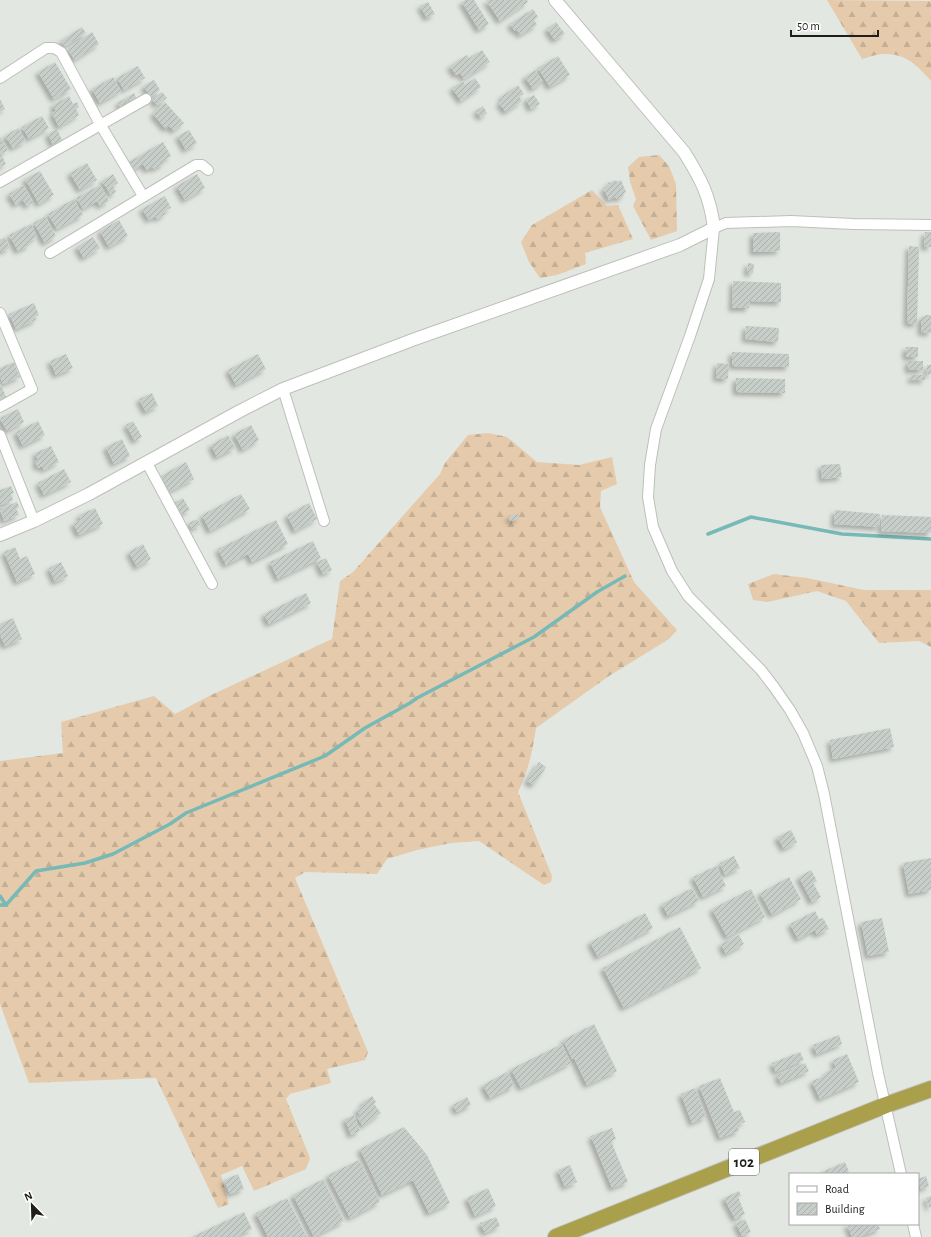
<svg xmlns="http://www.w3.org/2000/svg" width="931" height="1237" font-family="'Alegreya Sans',sans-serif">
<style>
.forest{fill:url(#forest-firs)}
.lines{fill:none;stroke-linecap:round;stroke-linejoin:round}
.stream{stroke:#76b9b6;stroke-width:3.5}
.building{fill:url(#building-hatch);filter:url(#shadow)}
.minor-casing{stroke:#bdc0ba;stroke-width:12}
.tertiary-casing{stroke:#bdc0ba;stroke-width:14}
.trunk-casing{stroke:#c4c5c4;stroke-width:18}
.minor{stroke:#fff;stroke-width:10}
.tertiary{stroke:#fff;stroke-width:12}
.trunk{stroke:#aaa04b;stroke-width:16}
.labels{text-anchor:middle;stroke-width:3;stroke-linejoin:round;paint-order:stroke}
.shield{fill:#fff;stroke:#626261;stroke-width:1}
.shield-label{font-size:15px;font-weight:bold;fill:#1e1f1d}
</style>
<defs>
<pattern id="forest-firs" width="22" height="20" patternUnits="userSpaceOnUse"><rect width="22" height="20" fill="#e5cbac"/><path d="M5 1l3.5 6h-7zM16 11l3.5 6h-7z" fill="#c4ae94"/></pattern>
<pattern id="building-hatch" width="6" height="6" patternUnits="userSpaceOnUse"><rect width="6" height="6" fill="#c7ceca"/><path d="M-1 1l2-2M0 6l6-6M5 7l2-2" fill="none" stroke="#aab0ad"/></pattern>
<filter id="shadow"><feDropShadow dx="-3.5" dy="3.5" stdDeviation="2" flood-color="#0004"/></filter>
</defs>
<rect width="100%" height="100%" fill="#e3e7e1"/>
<g class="forest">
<path d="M827,0L931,1V81C918,66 905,53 884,54C877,54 869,57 862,59Z"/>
<path d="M659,155L669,166L676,184L677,231L651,240L633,206L636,199L630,182L628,167L639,157Z"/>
<path d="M592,190L607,206L618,205L633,239L585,253L586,264L557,275L540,278L529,262L521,242L532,225Z"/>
<path d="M488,433L507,437L537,462L579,465L612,457L617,484L601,491L600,507L634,582L677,630L669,639L609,676L536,728C532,753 529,769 518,792L552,876L551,882L544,885L479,841L451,843L417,850L387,859L377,874L305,872L295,878L368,1052L365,1060L327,1069L331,1083L290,1094L286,1099L310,1158L306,1169L254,1191L242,1166L221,1175L229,1204L218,1208L156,1078L29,1083L0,1004V761L63,753L61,722L154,696L175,714L209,696L332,639L340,581L353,572L440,474L445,463L468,435Z"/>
<path d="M774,574L807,578L864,590H931V647L919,641L879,643L846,601L817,591L768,602L753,600L748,584Z"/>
</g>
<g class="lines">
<g class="stream">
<path d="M708,534L751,517L842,534L931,539"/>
<path d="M0,896L6,905"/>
<path d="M0,905H6L36,871L85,863L113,854L170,824L186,813L325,756L365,728L410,703L417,698L534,637L597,592L625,576"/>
</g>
</g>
<g class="building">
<path d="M465,0H474L489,24L479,30L462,2Z"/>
<path d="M486,0H527L528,2L500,21Z"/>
<path d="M428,2L435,14L427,18L420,6Z"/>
<path d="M533,9L538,17L534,20L537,25L520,35L517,30L515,31L510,24Z"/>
<path d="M556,22L565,34L555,40L547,29Z"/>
<path d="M82,27L86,33L65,46L61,41Z"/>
<path d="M92,32L99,44L75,60L67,49Z"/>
<path d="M482,50L490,62L464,79L460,73L456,75L450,66L467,55L469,58Z"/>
<path d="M558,56L570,75L550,87L538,68Z"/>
<path d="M55,62L71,89L54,99L38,72Z"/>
<path d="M138,66L145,78L124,90L117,78Z"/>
<path d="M535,70L543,82L533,89L525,77Z"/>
<path d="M113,77L121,91L100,103L92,89Z"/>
<path d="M475,78L481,87L461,101L452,88L463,81L465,85Z"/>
<path d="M154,80L160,90L150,97L144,86Z"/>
<path d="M518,85L524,94L519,97L522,101L506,112L499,103L503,100L501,97Z"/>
<path d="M162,92L167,98L157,105L152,99Z"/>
<path d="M134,93L137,99L131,102L128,97Z"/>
<path d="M534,95L540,104L531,109L526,99Z"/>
<path d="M69,96L73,104L77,102L79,107L76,109L79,115L59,127L52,113L56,111L53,105Z"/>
<path d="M125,98L129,103L121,108L118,103Z"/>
<path d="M0,99L5,109L0,112Z"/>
<path d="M165,102L184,123L174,131L169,126L166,129L153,114Z"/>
<path d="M483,106L487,113L481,118L476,111Z"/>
<path d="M42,116L49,128L29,139L22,127Z"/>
<path d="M18,128L26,141L13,148L5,136Z"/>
<path d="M57,129L62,140L53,145L48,134Z"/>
<path d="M189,130L197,143L186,150L178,136Z"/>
<path d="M0,137L8,150L1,154L6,164L0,167Z"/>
<path d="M163,142L171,156L163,161L164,164L154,169L153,167L147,170L143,164L134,170L129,162Z"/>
<path d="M87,163L97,180L80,190L70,173Z"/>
<path d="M40,171L54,195L39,204L25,179Z"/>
<path d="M113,174L118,183L113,186L116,192L111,195L102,181Z"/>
<path d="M197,174L205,188L185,200L177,186Z"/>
<path d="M616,180L617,182L621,180L626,192L623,194L624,196L617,199L615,197L609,200L603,188L609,186L608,183Z"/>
<path d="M23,185L33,202L27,206L23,200L16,205L9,194Z"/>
<path d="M100,185L109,201L100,206L97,201L83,209L76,198Z"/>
<path d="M165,196L171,208L164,211L166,214L157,219L156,216L149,220L142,209Z"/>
<path d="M74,199L83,215L57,229L48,214Z"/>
<path d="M45,216L56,236L45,243L34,223Z"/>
<path d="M119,220L128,236L109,247L100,231Z"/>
<path d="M31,224L37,237L28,242L30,245L18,251L9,235Z"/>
<path d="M780,232V251L753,252V233Z"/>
<path d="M925,232H931V247H924Z"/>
<path d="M5,237L10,248L0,252V240Z"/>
<path d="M93,237L100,248L84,258L77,247Z"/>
<path d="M909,246L919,247L917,324L907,323Z"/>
<path d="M748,263L754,264L753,273H747Z"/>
<path d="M733,281L781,283V302L750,301L749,308H732Z"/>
<path d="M34,303L39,315L35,317L36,320L16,329L9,314Z"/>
<path d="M926,315H931V333L921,332V317L926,316Z"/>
<path d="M746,326L779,328L778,342L745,339Z"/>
<rect x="906" y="347" width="12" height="10"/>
<path d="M732,352L789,354V367L732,366Z"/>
<path d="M66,354L73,368L56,375L50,361Z"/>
<path d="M258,354L266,369L236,385L228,370Z"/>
<rect x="908" y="361" width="15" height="9"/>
<path d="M14,362L20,377L3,384L0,377V368Z"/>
<path d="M717,363L729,364L728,379L716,378Z"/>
<rect x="927" y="365" width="4" height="9"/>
<rect x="911" y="375" width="14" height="5"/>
<path d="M736,378L785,379V393L736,392Z"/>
<path d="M0,382L6,397L0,400Z"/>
<path d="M152,393L158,406L146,412L139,399Z"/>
<path d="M18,409L24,422L7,431L0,418Z"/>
<path d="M38,421L45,435L23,446L16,432Z"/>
<path d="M133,421L142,437L135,441L126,425Z"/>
<path d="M251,425L259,440L243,450L234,434Z"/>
<path d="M228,435L235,448L217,457L211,445Z"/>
<path d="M122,439L130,456L114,464L106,447Z"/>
<path d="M51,446L59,462L44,470L42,466L38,468L35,461L38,460L35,453Z"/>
<path d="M186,462L194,479L169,492L161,476Z"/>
<path d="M840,464L842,477L822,479L821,465Z"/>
<path d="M64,469L71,482L44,495L38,483Z"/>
<path d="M11,486L14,493L11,494L13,500L0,505V490Z"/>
<path d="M241,494L250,509L210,531L202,515Z"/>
<path d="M183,498L190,510L180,515L174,503Z"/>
<path d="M17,502L19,507L16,509L19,515L4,521L0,509Z"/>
<path d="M309,503L317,519L295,531L287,515Z"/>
<path d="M95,508L103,524L79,535L73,523L81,520L79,515Z"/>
<path d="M835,510L880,514L879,527L834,524Z"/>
<path d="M518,514L519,519L510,521L509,516Z"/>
<path d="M882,515L931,517V533L881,531Z"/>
<path d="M197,519L201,525L192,529L189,523Z"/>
<path d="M276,520L288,544L252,562L248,554L226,565L218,549Z"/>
<path d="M313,541L321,558L278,579L270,562Z"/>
<path d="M143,544L151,559L137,567L129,552Z"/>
<path d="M15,547L20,559L27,556L35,574L17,582L4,552Z"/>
<path d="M326,558L332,570L323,574L317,562Z"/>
<path d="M61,562L68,576L55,582L49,568Z"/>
<path d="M306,593L311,603L269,624L264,614Z"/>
<path d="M13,618L22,639L5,646L0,635V624Z"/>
<path d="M890,728L894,747L833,759L830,740Z"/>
<path d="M539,762L546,767L534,785L527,781Z"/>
<path d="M791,830L797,842L784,849L777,837Z"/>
<path d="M734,856L740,868L725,875L720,863Z"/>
<path d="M931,858V890L909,894L903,863Z"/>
<path d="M716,866L726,886L703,897L693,877Z"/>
<path d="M811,870L817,881L813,883L821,897L812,902L799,877Z"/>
<path d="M789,877L801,899L772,915L760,893Z"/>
<path d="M692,888L699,901L668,916L662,904Z"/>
<path d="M751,889L765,917L727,937L712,909Z"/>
<path d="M815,911L819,919L823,918L829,929L817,935L815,930L798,939L790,924Z"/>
<path d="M645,913L653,928L598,957L590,942Z"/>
<path d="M882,918L889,952L868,956L861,922Z"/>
<path d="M680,927L701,968L624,1008L603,968Z"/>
<path d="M739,935L744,944L726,954L721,944Z"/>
<path d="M594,1024L617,1071L587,1085L574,1058L572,1059L563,1040Z"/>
<path d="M839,1035L842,1044L817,1054L813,1045Z"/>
<path d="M562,1044L571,1063L521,1088L511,1069Z"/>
<path d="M800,1052L804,1060L776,1072L772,1063Z"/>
<path d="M847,1054L859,1082L820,1099L812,1081L827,1075L826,1072L836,1068L833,1060Z"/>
<path d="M805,1063L809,1071L781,1083L777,1075Z"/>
<path d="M507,1072L514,1086L490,1098L483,1085Z"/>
<path d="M720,1078L734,1112L740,1110L745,1122L737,1125L739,1131L720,1138L699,1086Z"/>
<path d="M695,1088L706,1117L692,1123L681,1094Z"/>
<path d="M372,1096L376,1102L374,1104L381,1113L363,1126L357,1117L360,1115L357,1110L364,1105L362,1103Z"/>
<path d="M467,1097L471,1105L457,1112L453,1105Z"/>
<path d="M354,1115L360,1131L351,1135L345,1119Z"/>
<path d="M404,1127L427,1155L450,1203L429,1213L413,1180L382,1195L360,1149Z"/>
<path d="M612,1128L616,1139L611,1141L628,1182L612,1188L591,1136Z"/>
<path d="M359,1160L380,1202L350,1218L328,1175Z"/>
<path d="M845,1162L849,1172L845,1174H826L824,1171Z"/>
<path d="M570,1165L577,1182L565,1187L558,1170Z"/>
<path d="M238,1174L244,1189L230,1194L224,1180Z"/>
<path d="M926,1176L929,1186L921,1189L918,1179Z"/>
<path d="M323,1179L344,1221L314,1237L293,1195Z"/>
<path d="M488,1188L496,1206L475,1216L467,1198Z"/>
<path d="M739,1191L741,1196L738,1197L745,1214L735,1219L724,1198Z"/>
<path d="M931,1196V1207L929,1208L926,1198Z"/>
<path d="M287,1198L307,1237H268L256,1213Z"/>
<path d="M244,1212L252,1229L236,1237H192Z"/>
<path d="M496,1217L500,1226L485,1233L480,1223Z"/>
<path d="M745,1219L751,1232L742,1236L736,1223Z"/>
<path d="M847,1224H878L880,1229L859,1237H852Z"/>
</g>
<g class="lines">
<defs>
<g id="minor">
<path d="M0,78L46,48H54L61,52L100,124L143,196"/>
<path d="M0,182L146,99"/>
<path d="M50,253L196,165H202L208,170"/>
<path d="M0,313L32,389L0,407"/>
<path d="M283,389L324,521"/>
<path d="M0,435L34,521"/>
<path d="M147,463L212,584"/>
<path d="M901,1174L878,1073L824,794L817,766L803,733L790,710L774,687L761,670L688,596L672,571L653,527L648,497L650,465L656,429L690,336L709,279L714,228L726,223L791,221L853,224L931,225"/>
<path d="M913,1224L916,1237"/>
</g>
<path id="tertiary" d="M0,535L34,521L89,494L240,411L283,389L415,339L680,245L714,228C710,196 701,179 684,152L555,0"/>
<path id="trunk" d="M556,1237L886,1105L931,1089"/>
</defs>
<use href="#minor" class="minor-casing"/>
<use href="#tertiary" class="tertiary-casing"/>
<use href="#trunk" class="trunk-casing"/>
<use href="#minor" class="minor"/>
<use href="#tertiary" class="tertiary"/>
<use href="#trunk" class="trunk"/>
</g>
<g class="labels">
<rect class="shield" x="729" y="1149" width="30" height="26" rx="3"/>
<g class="shield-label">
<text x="744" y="1167">102</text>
</g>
</g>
<rect x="789" y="1173" width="130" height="52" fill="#ffffff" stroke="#a5a5a5"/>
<rect x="797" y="1186" width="20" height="6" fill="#ffffff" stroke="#a5a5a5"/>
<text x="825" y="1193" font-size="12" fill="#1e1f1d">Road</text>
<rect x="797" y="1203" width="20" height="12" fill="url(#building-hatch)" stroke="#a5a5a5"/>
<text x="825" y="1213" font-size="12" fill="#1e1f1d">Building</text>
<g transform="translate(32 1205) rotate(337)" stroke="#ffffff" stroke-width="3" paint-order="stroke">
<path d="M0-3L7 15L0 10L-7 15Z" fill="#1e1f1d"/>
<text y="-6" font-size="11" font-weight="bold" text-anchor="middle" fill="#1e1f1d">N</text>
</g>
<path d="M791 30v6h87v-6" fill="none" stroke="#1e1f1d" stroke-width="2"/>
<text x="797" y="30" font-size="12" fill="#1e1f1d" stroke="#ffffff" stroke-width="3" paint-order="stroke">50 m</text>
</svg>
